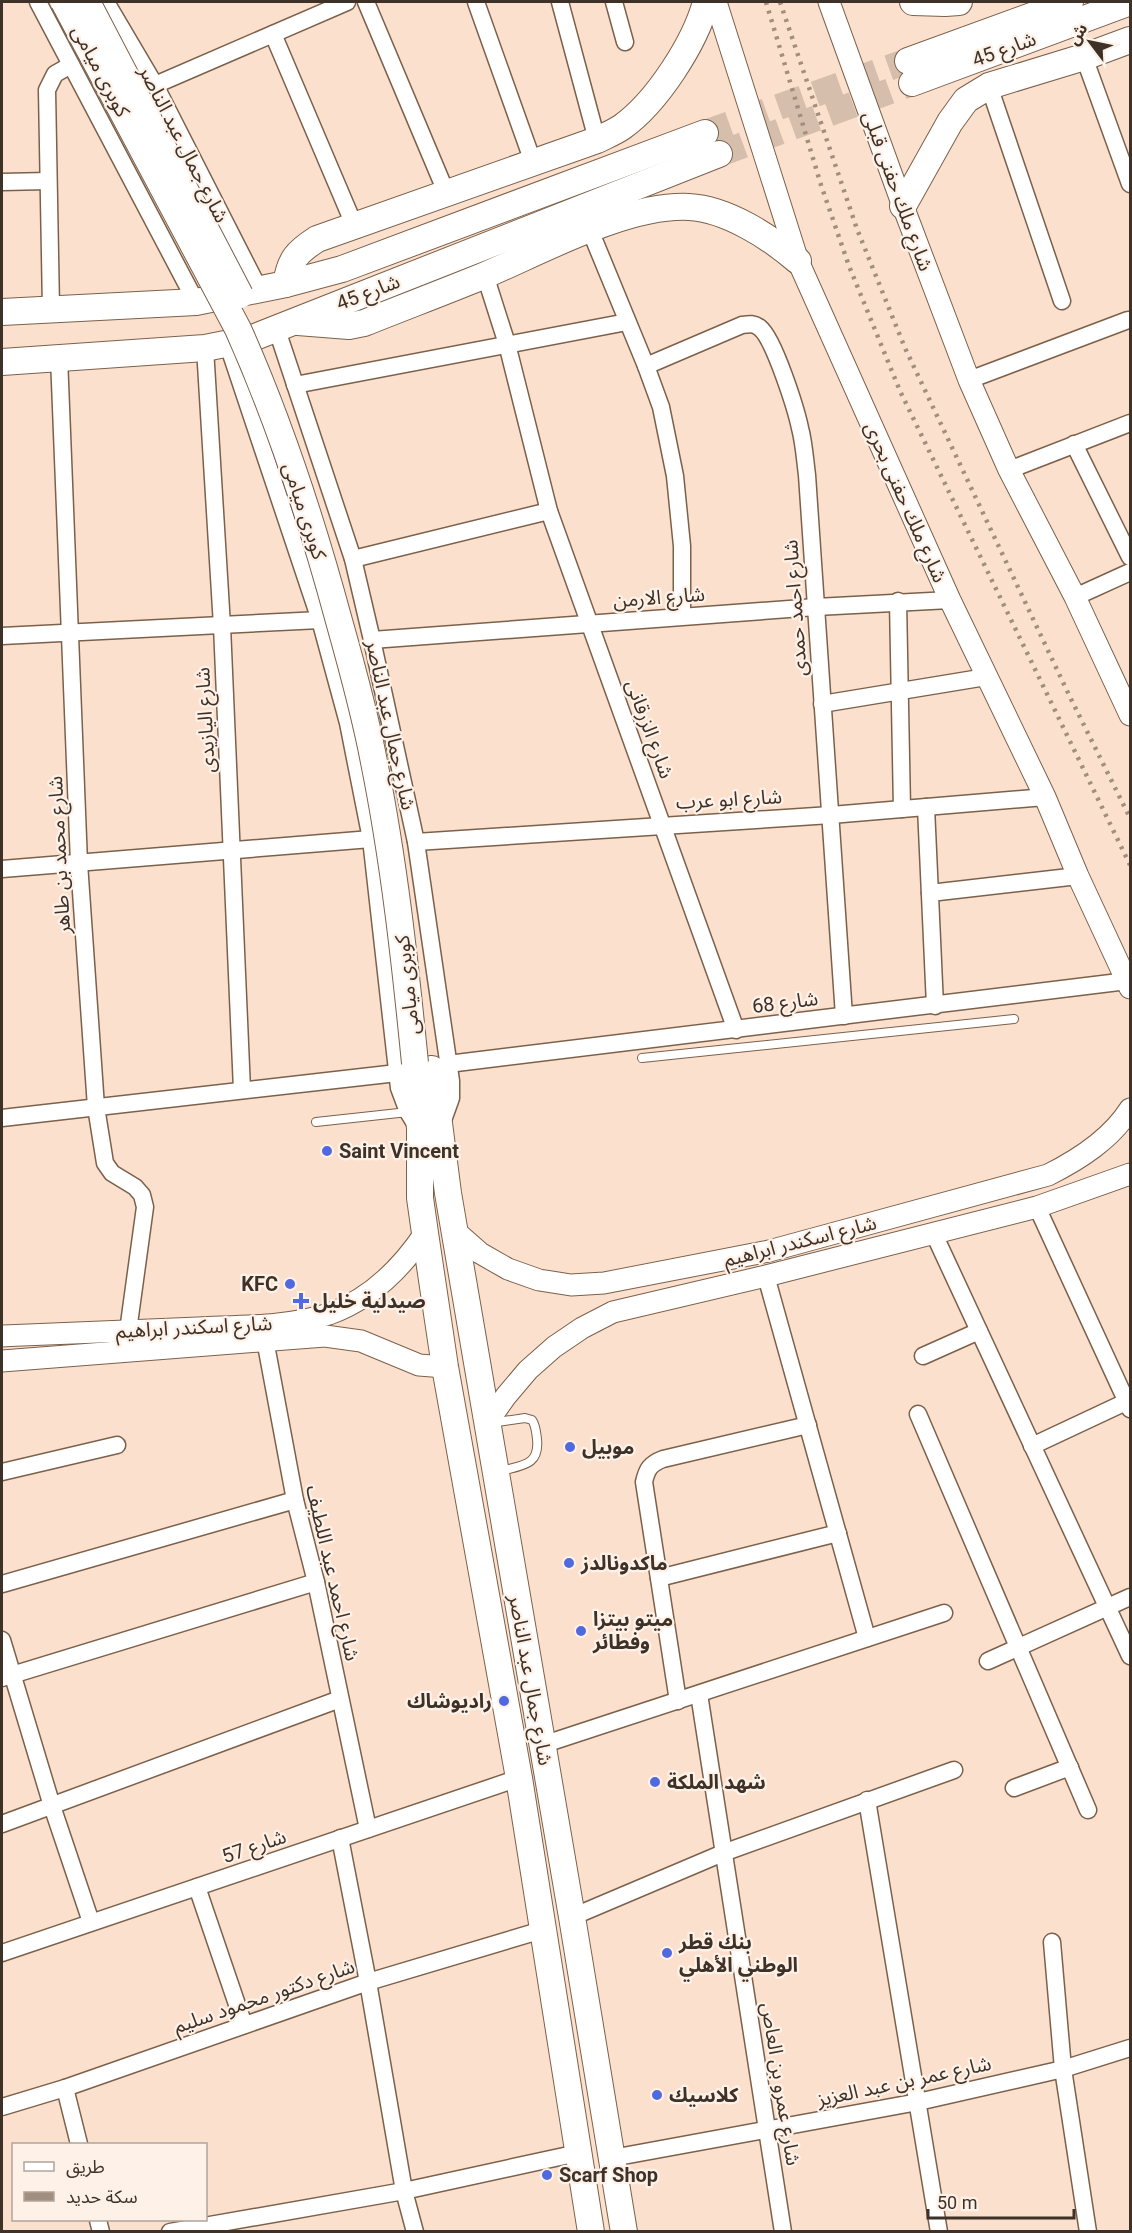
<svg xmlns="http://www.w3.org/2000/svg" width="1132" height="2233" font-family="Roboto,'Noto Sans Arabic',sans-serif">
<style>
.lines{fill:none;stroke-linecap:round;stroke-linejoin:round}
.primary-tunnel{stroke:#d5beac;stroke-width:26;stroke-dasharray:26 13;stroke-linecap:butt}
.service-casing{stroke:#7c604a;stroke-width:10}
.minor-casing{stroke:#7c604a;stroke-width:19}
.tertiary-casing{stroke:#7c604a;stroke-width:23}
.primary-casing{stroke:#7c604a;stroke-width:28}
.service{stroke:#fff;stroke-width:8}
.minor{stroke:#fff;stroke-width:16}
.tertiary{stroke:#fff;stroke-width:21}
.primary{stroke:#fff;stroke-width:26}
.rail{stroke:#a18e7f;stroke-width:4.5;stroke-dasharray:3 6;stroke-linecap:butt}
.primary-bridge-casing{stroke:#7c604a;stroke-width:28;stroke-linecap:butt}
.primary-bridge{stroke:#fff;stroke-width:26}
.poi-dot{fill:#5169de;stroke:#fef1e7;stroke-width:2}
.labels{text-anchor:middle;stroke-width:4.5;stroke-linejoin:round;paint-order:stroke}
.street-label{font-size:20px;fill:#3e3128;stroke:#fef1e7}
.poi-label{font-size:20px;font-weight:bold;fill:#3e3128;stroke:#fef1e7;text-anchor:start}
</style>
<rect width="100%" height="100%" fill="#fbe1cd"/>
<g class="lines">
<g class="primary-tunnel">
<path d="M705,133L908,61"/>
<path d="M719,154L912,83"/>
</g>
<defs>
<g id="service">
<path d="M642,1058L1014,1019"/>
<path d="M316,1122L408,1112"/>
<path d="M490,1423L525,1418L532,1420C536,1426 536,1432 537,1439C540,1467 520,1465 498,1472"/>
</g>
<g id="minor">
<path d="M38,2L196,302"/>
<path d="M106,2L155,85L259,289"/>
<path d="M366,2L446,192"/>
<path d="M476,2L533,162"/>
<path d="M560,2L597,140"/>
<path d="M614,2L625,42"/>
<path d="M273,34L355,227"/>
<path d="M1084,57L1130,184"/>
<path d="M155,85L347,2"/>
<path d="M989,86L1062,301"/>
<path d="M2,182L48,181"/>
<path d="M590,230L646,366L661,407L675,476L682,546V616"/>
<path d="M485,275L507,344L549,511L736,1030"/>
<path d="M51,309L47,90L55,74L71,65"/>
<path d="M277,330L353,559L372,640L416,842L451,1081V1098L442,1123"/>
<path d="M228,345L320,620L348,723L371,839L399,1088L408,1112L416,1125"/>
<path d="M205,348L222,626L242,1090"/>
<path d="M59,357L79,863L96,1107L105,1163L112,1173L135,1187L142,1195L145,1207L128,1331"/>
<path d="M646,366L742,325C749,324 754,323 760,328C774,339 796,409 800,428C804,443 805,460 807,475L844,1016"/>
<path d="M969,380L1128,320"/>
<path d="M295,385L627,322"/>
<path d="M1074,444L1130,557"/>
<path d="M1009,470L1130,423"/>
<path d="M353,559L549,511"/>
<path d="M1075,597L1130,572"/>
<path d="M898,601L902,809"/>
<path d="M2,636L320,620"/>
<path d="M372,640L816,607L950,600"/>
<path d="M822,704L986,677"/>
<path d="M926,807L935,1006"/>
<path d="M416,842L831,815L1045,797"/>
<path d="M2,869L371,839"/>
<path d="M930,893L1078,876"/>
<path d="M448,1064L1127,981"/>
<path d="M2,1118L397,1073"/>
<path d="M1037,1207L1130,1409"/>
<path d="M934,1234L1130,1656"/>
<path d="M766,1276L867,1638"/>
<path d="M263,1329L295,1500L316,1582L368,1829"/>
<path d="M923,1356L979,1331"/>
<path d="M918,1414L1088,1810"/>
<path d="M1032,1446L1130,1400"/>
<path d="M2,1472L117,1445"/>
<path d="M659,1578L838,1533"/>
<path d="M2,1584L295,1500"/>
<path d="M2,1640L52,1806L91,1922"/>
<path d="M988,1661L1130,1597"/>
<path d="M2,1678L316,1582"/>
<path d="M699,1694L783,2232"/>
<path d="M678,1701L644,1482C647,1469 650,1464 663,1459L808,1425"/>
<path d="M542,1745L944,1613"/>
<path d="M1014,1788L1070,1767"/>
<path d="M867,1800L939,2232"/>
<path d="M2,1824L340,1699"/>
<path d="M340,1838L368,1982L404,2191L415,2232"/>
<path d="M197,1887L244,2025"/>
<path d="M572,1917L723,1853L954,1770"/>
<path d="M1052,1942L1063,2069L1088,2232"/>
<path d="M2,1953L519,1778"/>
<path d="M65,2088L79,2144"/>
<path d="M2,2107L65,2088L368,1982L542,1930"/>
<path d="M612,2158L918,2102L1063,2069L1130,2048"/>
<path d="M98,2220L101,2232"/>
<path d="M170,2232L404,2191L578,2153"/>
</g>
<g id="tertiary">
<path d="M716,2L798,261L950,600L1045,797L1078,876L1130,988"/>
<path d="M829,2L903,206L969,380L1009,470L1075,597L1130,715"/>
<path d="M455,1231L480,1253L508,1269L539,1280L571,1285L604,1283L769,1251L1048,1175C1080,1159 1111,1139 1130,1109"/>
<path d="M2,1336C67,1333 132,1331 198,1328C240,1326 288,1327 329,1314C371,1299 401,1269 425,1233"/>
<path d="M2,1361L325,1336L361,1341L419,1365L445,1367"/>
<path d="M486,1424L506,1396L528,1370L554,1347L582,1328L613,1312L766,1276L1037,1207L1130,1174"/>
</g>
<g id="primary">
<path d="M913,2L945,3L959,2"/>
<path d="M908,61L1070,2"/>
<path d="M912,83L1130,2"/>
<path d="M903,206L950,122L966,100L989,86L1084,57L1130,40"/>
<path d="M286,284C290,259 297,252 317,239L597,140C605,136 615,132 622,127C657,102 695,43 706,2"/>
<path d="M2,312L196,302L286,284L342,269L705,133"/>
<path d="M298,322L349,326L364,323C404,307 444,292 483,276C542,251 626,204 689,207C727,209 770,237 798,261"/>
<path d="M2,362L205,348L250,339L719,154"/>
<path d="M415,1063L420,1129V1198L425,1233L445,1367L519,1778L591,2232"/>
<path d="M432,1069L448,1193L572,1917L624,2232"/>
</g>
</defs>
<use href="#service" class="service-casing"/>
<use href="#minor" class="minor-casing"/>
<use href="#tertiary" class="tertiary-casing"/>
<use href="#primary" class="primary-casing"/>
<use href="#service" class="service"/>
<use href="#minor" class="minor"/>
<use href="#tertiary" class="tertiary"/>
<use href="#primary" class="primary"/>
<g class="rail">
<path d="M766,2L821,185L849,266L900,391L1130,865"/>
<path d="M780,2L857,229L905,348L1069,695L1130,818"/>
</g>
<defs>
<g id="primary-bridge">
<path d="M64,2L238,329C280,423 312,521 339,621C352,667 365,714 374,762C394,861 405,962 415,1063"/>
<path d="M87,2L240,295"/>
</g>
</defs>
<use href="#primary-bridge" class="primary-bridge-casing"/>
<use href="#primary-bridge" class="primary-bridge"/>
</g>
<g class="poi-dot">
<circle cx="327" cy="1151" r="6"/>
<circle cx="290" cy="1284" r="6"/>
<path d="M298 1292h6v6h6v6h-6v6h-6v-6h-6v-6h6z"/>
<circle cx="570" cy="1447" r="6"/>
<circle cx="569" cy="1563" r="6"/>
<circle cx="581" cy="1631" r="6"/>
<circle cx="504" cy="1701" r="6"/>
<circle cx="655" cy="1782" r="6"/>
<circle cx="667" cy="1953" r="6"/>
<circle cx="657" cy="2095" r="6"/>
<circle cx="547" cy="2175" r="6"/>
</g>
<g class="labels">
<g class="street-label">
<text transform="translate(1004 49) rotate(-20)" y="7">شارع 45</text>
<text transform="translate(101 71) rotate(62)" y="7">كوبرى ميامى</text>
<text transform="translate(184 144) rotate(63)" y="7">شارع جمال عبد الناصر</text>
<text transform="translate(898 191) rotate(70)" y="7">شارع ملك حفنى قبلى</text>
<text transform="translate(368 292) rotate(-21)" y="7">شارع 45</text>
<text transform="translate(906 502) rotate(66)" y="7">شارع ملك حفنى بحرى</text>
<text transform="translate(305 511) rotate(72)" y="7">كوبرى ميامى</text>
<text transform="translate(659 597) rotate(-4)" y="7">شارع الارمن</text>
<text transform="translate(795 608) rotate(-94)" y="7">شارع احمد حمدى</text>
<text transform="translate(205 720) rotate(-93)" y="7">شارع اليازيدى</text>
<text transform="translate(391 725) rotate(78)" y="7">شارع جمال عبد الناصر</text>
<text transform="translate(650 729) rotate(70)" y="7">شارع الزرقانى</text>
<text transform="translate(729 799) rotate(-3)" y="7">شارع ابو عرب</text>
<text transform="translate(59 855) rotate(-93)" y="7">شارع محمد بن طاهر</text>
<text transform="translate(407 985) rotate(-96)" y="7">كوبرى ميامى</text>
<text transform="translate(785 1002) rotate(-7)" y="7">شارع 68</text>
<text transform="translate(800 1241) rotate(-14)" y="7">شارع اسكندر ابراهيم</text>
<text transform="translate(194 1327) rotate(-3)" y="7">شارع اسكندر ابراهيم</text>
<text transform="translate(333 1573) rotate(77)" y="7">شارع احمد عبد اللطيف</text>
<text transform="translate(531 1680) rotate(80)" y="7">شارع جمال عبد الناصر</text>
<text transform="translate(254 1846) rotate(-19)" y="7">شارع 57</text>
<text transform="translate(264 1996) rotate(-19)" y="7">شارع دكتور محمود سليم</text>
<text transform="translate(904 2081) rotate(-12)" y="7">شارع عمر بن عبد العزيز</text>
<text transform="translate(781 2084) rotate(81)" y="7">شارع عمرو بن العاص</text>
</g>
<g class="poi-label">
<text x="339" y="1158">Saint Vincent</text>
<text x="278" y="1291" text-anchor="end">KFC</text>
<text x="313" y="1308">صيدلية خليل</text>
<text x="582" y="1454">موبيل</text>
<text x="581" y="1570">ماكدونالدز</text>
<text x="593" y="1626">ميتو بيتزا<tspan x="593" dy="23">وفطائر</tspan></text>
<text x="492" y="1708" text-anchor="end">راديوشاك</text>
<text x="667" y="1789">شهد الملكة</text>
<text x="679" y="1949">بنك قطر<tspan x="679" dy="23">الوطني الأهلي</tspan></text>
<text x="669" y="2102">كلاسيك</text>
<text x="559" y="2182">Scarf Shop</text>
</g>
</g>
<rect width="1132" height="2233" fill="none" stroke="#3e3128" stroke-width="6"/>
<rect x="12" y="2143" width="195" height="78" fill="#fef1e7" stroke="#b1a49b" stroke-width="1.5"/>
<rect x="24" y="2162" width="30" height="9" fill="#ffffff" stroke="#b1a49b" stroke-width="1.5"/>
<text x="66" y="2173" font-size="18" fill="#3e3128">طريق</text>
<rect x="24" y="2192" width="30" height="9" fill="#a18e7f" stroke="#b1a49b" stroke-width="1.5"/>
<text x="66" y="2203" font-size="18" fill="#3e3128">سكة حديد</text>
<g transform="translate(1090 42) rotate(302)" stroke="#fef1e7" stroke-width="4.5" paint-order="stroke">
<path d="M0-4.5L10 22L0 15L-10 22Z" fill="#3e3128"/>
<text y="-9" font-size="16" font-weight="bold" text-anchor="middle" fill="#3e3128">ش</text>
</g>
<path d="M928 2209v9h146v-9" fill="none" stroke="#3e3128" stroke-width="3"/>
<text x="937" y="2209" font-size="18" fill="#3e3128" stroke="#fef1e7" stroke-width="4.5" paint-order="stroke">50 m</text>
</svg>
